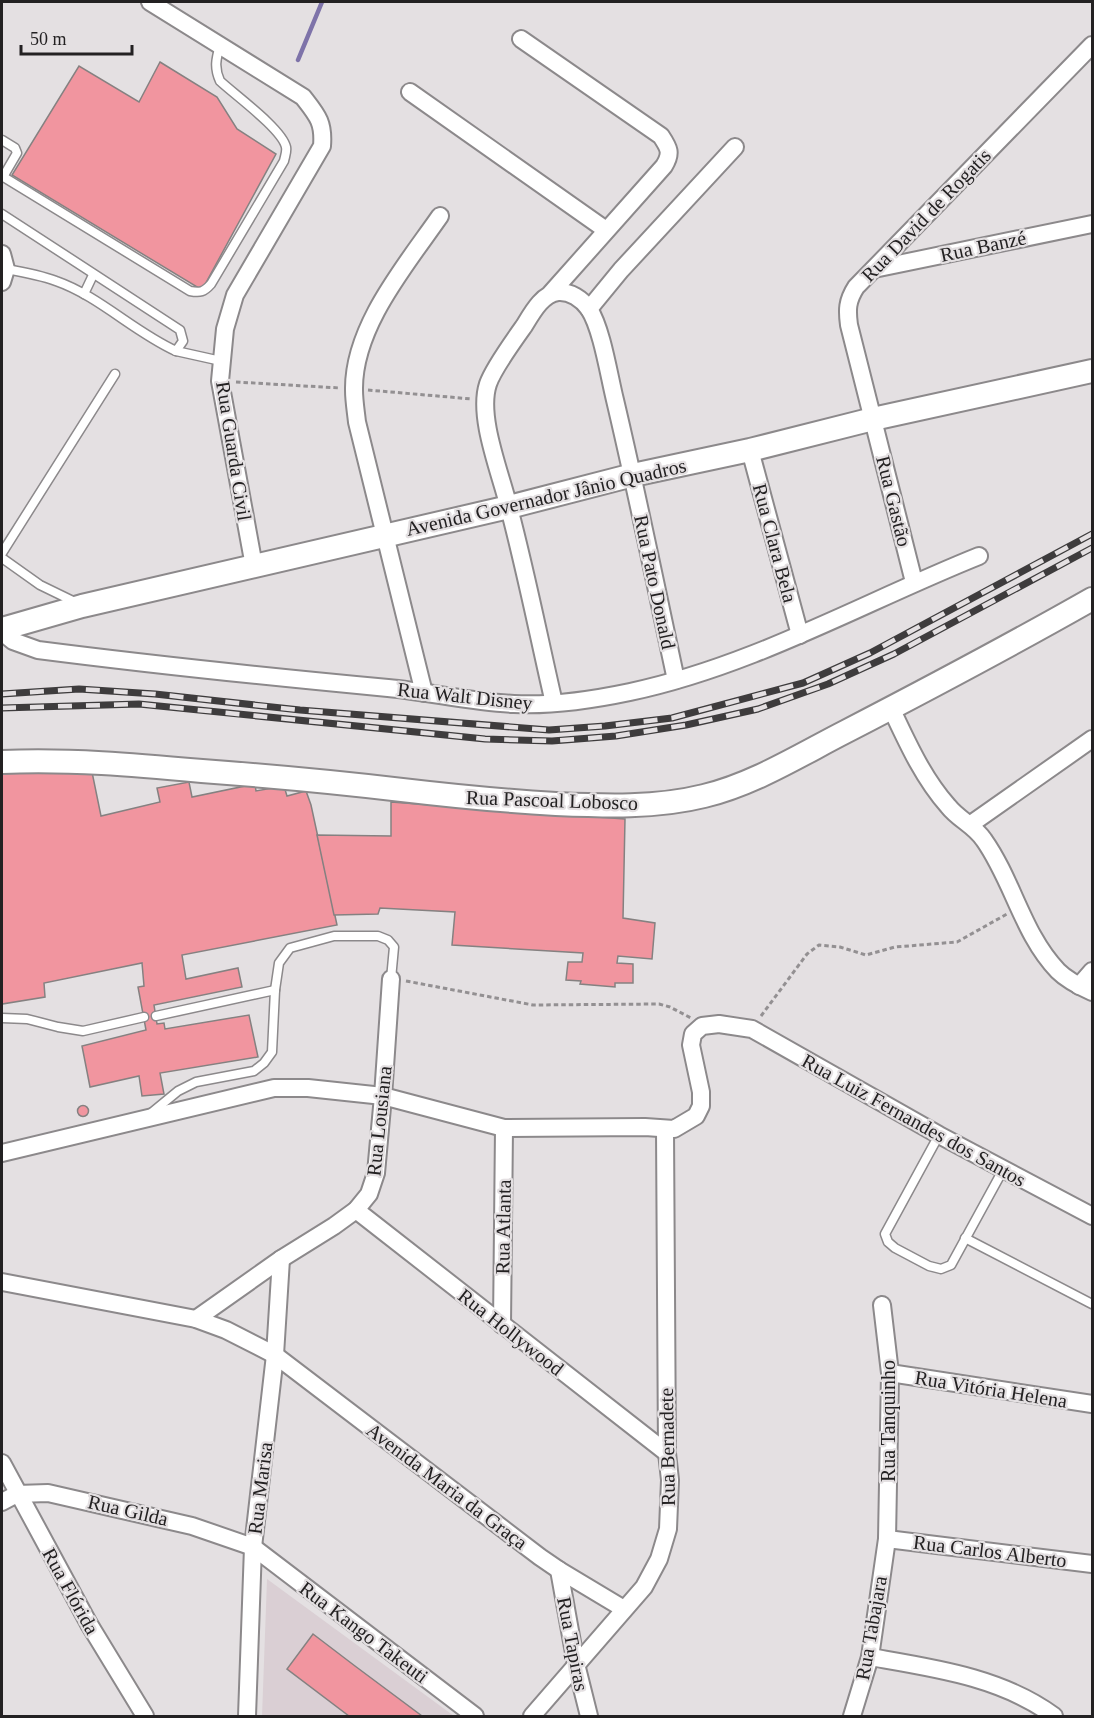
<svg xmlns="http://www.w3.org/2000/svg" width="1094" height="1718" font-family="'Times New Roman',serif">
<style>
.built{fill:#dacfd4}
.lines{fill:none;stroke-linecap:round;stroke-linejoin:round}
.stream{stroke:#7e73a9;stroke-width:4.5}
.building{fill:#f1959f;stroke:#858181;stroke-width:1.5}
.lane-casing{stroke:#8c898b;stroke-width:11}
.street-casing{stroke:#8c898b;stroke-width:20}
.secondary-casing{stroke:#8c898b;stroke-width:26}
.path{stroke:#939092;stroke-width:3;stroke-dasharray:4.5 3;stroke-linecap:butt}
.lane{stroke:#fff;stroke-width:8}
.street{stroke:#fff;stroke-width:16}
.secondary{stroke:#fff;stroke-width:22}
.rail-casing{stroke:#3e3c3d;stroke-width:7}
.rail{stroke:#e4e0e2;stroke-width:4.5;stroke-dasharray:14;stroke-linecap:butt}
.labels{text-anchor:middle;stroke-width:4.5;stroke-linejoin:round;paint-order:stroke}
.street-label{font-size:20px;fill:#232122;stroke:#e4e0e2}
</style>
<rect width="100%" height="100%" fill="#e4e0e2"/>
<path class="built" d="M267,1579L454,1716H262Z"/>
<g class="lines">
<path class="stream" d="M298,60L322,2"/>
</g>
<g class="building">
<path d="M160,62L217,97L237,129L276,154L202,290L12,175L79,66L139,102Z"/>
<path d="M2,767L92,772L101,816L160,802L157,788L189,782L192,797L255,784L256,791L284,786L287,796L306,791L311,805L337,925L182,955L186,979L238,968L242,987L154,1005L157,1024L164,1023L165,1029L249,1015L258,1057L160,1073L164,1094L142,1096L139,1076L90,1087L82,1046L146,1030L138,987L144,986L142,963L44,983L45,997L2,1004Z"/>
<path d="M391,802L625,819L623,918L655,923L652,959L618,956L617,963L633,964V983H615V987L580,984L581,981L566,980L568,962H582L583,953L452,945L455,912L380,908L378,914L334,915L317,835L391,836Z"/>
<circle cx="83" cy="1111" r="5.5"/>
<path d="M313,1634L355,1666L422,1716H349L287,1669Z"/>
</g>
<g class="lines">
<defs>
<g id="lane">
<path d="M2,140L15,148L17,153L3,177"/>
<path d="M2,176L190,291C200,293 204,292 211,284L284,161C285,156 287,152 286,147C282,129 235,95 220,81C214,68 216,59 220,45"/>
<path d="M2,214L180,330L183,341L176,351C134,332 99,296 56,281C40,275 23,272 6,269"/>
<path d="M84,294L93,275"/>
<path d="M176,351L221,361"/>
<path d="M2,553L115,374"/>
<path d="M2,558L40,585L77,603"/>
<path d="M156,1016L275,990"/>
<path d="M2,1018L27,1019L58,1027L83,1031L144,1017"/>
<path d="M150,1114L178,1091L196,1082L254,1071L264,1063L272,1052L275,990L279,963L290,948L334,936H378L388,940L394,947L391,979"/>
<path d="M939,1135L885,1234L888,1242L895,1248L929,1266L941,1269L951,1265L1003,1170"/>
<path d="M965,1238L1092,1304"/>
</g>
<g id="street">
<path d="M150,2L303,97C317,115 324,122 322,146L235,295L225,329L220,381L254,566"/>
<path d="M521,39L661,136C669,148 672,153 664,166L551,293"/>
<path d="M410,92L606,230"/>
<path d="M2,254L6,269L2,282"/>
<path d="M874,269L1092,224"/>
<path d="M589,309L621,270L735,147"/>
<path d="M750,450L800,635"/>
<path d="M914,582L849,325C847,310 847,301 856,287L1092,45"/>
<path d="M2,632L13,641L38,650C155,665 271,677 388,688C430,692 472,702 514,704C552,706 592,700 630,692C753,666 864,602 979,556"/>
<path d="M424,693L357,422C356,412 354,401 354,390C353,327 406,265 440,216"/>
<path d="M554,703C539,638 526,572 509,508C501,474 477,417 488,384C493,369 514,340 524,326C532,313 542,294 558,292C570,291 582,299 589,309C602,329 609,376 615,400C637,493 656,587 676,680"/>
<path d="M891,708C907,742 923,778 948,806C959,820 974,825 984,840C1013,881 1023,935 1058,971C1067,980 1081,987 1092,992"/>
<path d="M971,824L1092,739"/>
<path d="M1079,986L1092,971"/>
<path d="M2,1153L274,1088H308L383,1096L504,1128L645,1127L674,1129L696,1116L701,1106V1092L691,1045L693,1034L702,1026L719,1024L752,1029L939,1135L1092,1216"/>
<path d="M356,1210L667,1453"/>
<path d="M2,1282L196,1319L226,1330L275,1355L540,1557L559,1570L624,1609"/>
<path d="M196,1319L281,1259L334,1226L356,1210L369,1194L376,1173L383,1096L391,979"/>
<path d="M502,1325L504,1128"/>
<path d="M890,1373L1092,1404"/>
<path d="M2,1463L89,1624L145,1716"/>
<path d="M2,1502L17,1494L48,1493L192,1526L253,1547L475,1716"/>
<path d="M887,1539L1092,1564"/>
<path d="M559,1570L576,1664L589,1716"/>
<path d="M870,1657C933,1668 1001,1677 1054,1716"/>
<path d="M247,1716L253,1547L275,1355L281,1259"/>
<path d="M532,1716L644,1587L659,1559L668,1529L670,1480L667,1453L665,1130"/>
<path d="M852,1716L870,1657L887,1539L890,1373L882,1305"/>
</g>
<g id="secondary">
<path d="M2,629L82,606L509,507L633,475L750,450L873,419L1092,371"/>
<path d="M2,762C68,759 136,765 202,771C269,776 335,782 402,790C453,796 504,801 556,804C605,806 656,808 704,796C754,784 800,755 845,732C928,689 1011,645 1092,599"/>
</g>
</defs>
<use href="#lane" class="lane-casing"/>
<use href="#street" class="street-casing"/>
<use href="#secondary" class="secondary-casing"/>
<g class="path">
<path d="M236,382L340,388"/>
<path d="M368,390L472,399"/>
<path d="M406,981L533,1005L659,1004L670,1007L691,1018"/>
<path d="M761,1016L807,954L819,945L840,947L866,955L895,947L957,942L1007,914"/>
</g>
<use href="#lane" class="lane"/>
<use href="#street" class="street"/>
<use href="#secondary" class="secondary"/>
<defs>
<g id="rail">
<path d="M2,694L79,689L155,694L300,710L549,730L605,726L672,718L803,683L870,653L1092,534"/>
<path d="M2,708L139,704L485,739L552,741L616,736L686,725L758,709L828,684L894,654L1092,548"/>
</g>
</defs>
<use href="#rail" class="rail-casing"/>
<use href="#rail" class="rail"/>
</g>
<g class="labels">
<g class="street-label">
<text transform="translate(926 215) rotate(-46)" y="7">Rua David de Rogatis</text>
<text transform="translate(983 246) rotate(-12)" y="7">Rua Banzé</text>
<text transform="translate(234 451) rotate(81)" y="7">Rua Guarda Civil</text>
<text transform="translate(546 497) rotate(-13)" y="7">Avenida Governador Jânio Quadros</text>
<text transform="translate(894 501) rotate(76)" y="7">Rua Gastão</text>
<text transform="translate(775 543) rotate(75)" y="7">Rua Clara Bela</text>
<text transform="translate(655 582) rotate(78)" y="7">Rua Pato Donald</text>
<text transform="translate(465 696) rotate(6)" y="7">Rua Walt Disney</text>
<text transform="translate(552 800) rotate(2)" y="7">Rua Pascoal Lobosco</text>
<text transform="translate(914 1120) rotate(29)" y="7">Rua Luiz Fernandes dos Santos</text>
<text transform="translate(379 1121) rotate(-84)" y="7">Rua Lousiana</text>
<text transform="translate(503 1227) rotate(-89)" y="7">Rua Atlanta</text>
<text transform="translate(511 1332) rotate(38)" y="7">Rua Hollywood</text>
<text transform="translate(991 1389) rotate(9)" y="7">Rua Vitória Helena</text>
<text transform="translate(888 1421) rotate(-90)" y="7">Rua Tanquinho</text>
<text transform="translate(667 1447) rotate(-91)" y="7">Rua Bernadete</text>
<text transform="translate(447 1486) rotate(37)" y="7">Avenida Maria da Graça</text>
<text transform="translate(260 1488) rotate(-83)" y="7">Rua Marisa</text>
<text transform="translate(128 1510) rotate(13)" y="7">Rua Gilda</text>
<text transform="translate(990 1551) rotate(7)" y="7">Rua Carlos Alberto</text>
<text transform="translate(71 1591) rotate(61)" y="7">Rua Flórida</text>
<text transform="translate(871 1628) rotate(-80)" y="7">Rua Tabajara</text>
<text transform="translate(364 1632) rotate(37)" y="7">Rua Kango Takeuti</text>
<text transform="translate(573 1644) rotate(79)" y="7">Rua Tapiras</text>
</g>
</g>
<rect width="1094" height="1718" fill="none" stroke="#232122" stroke-width="6"/>
<path d="M21 45v9h111v-9" fill="none" stroke="#232122" stroke-width="3"/>
<text x="30" y="45" font-size="18" fill="#232122" stroke="#e4e0e2" stroke-width="4.5" paint-order="stroke">50 m</text>
</svg>
